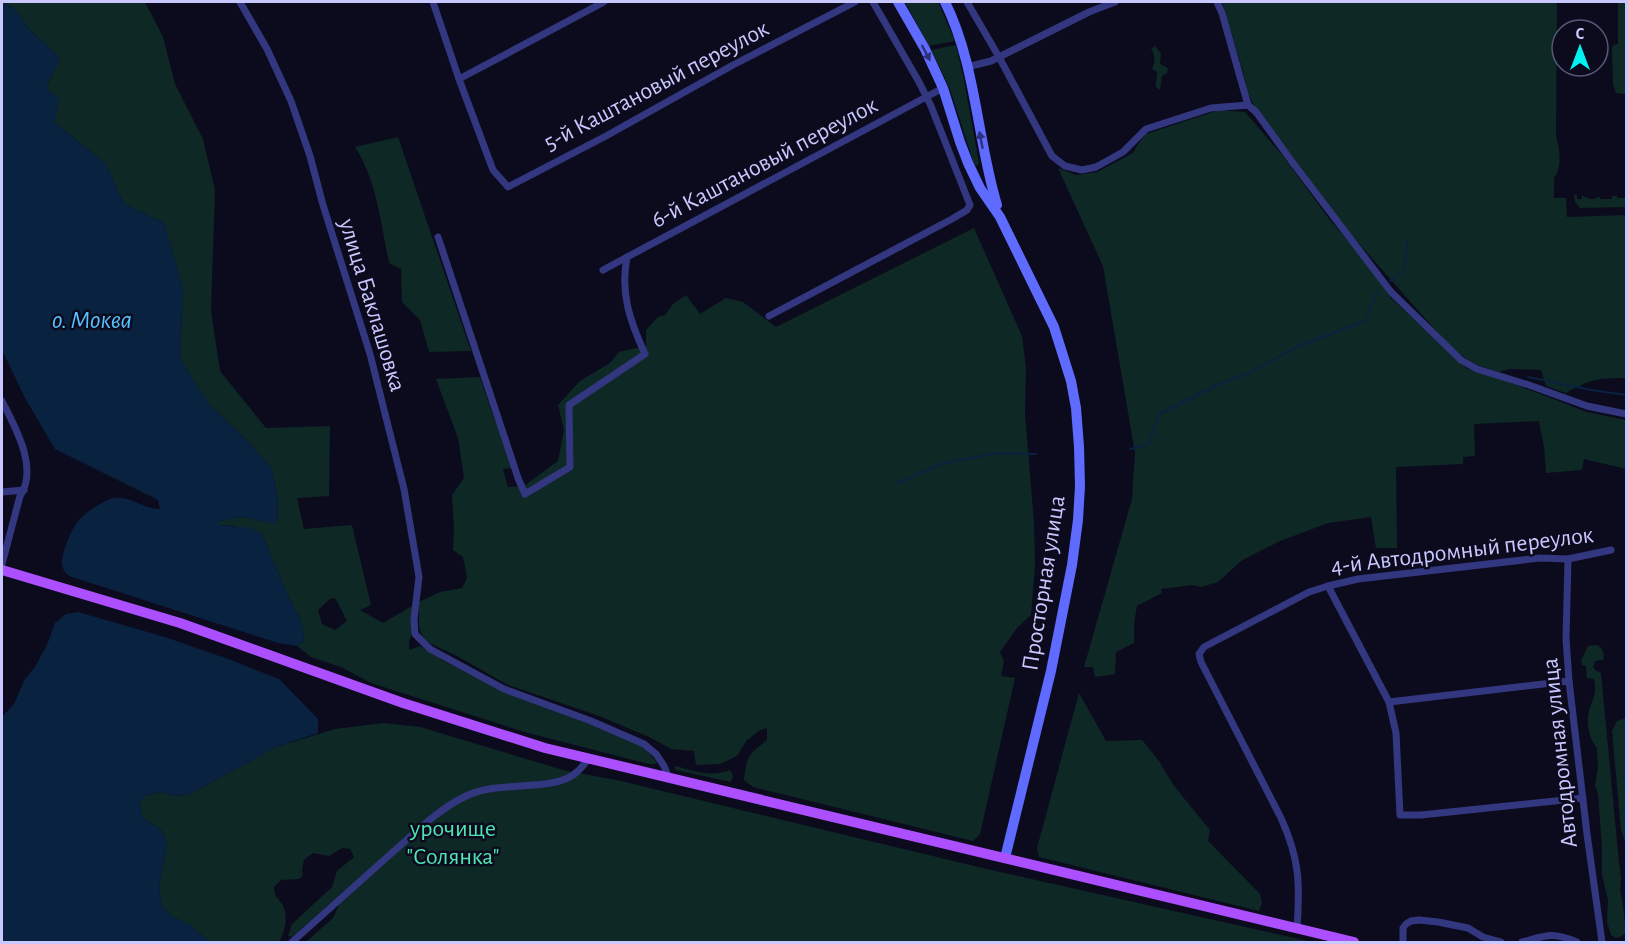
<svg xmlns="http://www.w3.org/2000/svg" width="1628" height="944" font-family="'Alegreya Sans',sans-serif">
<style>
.green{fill:#0d2825;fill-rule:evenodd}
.water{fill:#082240}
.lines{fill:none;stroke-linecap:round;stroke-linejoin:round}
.stream{stroke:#082240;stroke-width:2}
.minor{stroke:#333780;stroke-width:7}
.secondary{stroke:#5f6aff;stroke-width:10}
.primary{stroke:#ac4fff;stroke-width:10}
.oneway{fill:#2d3178}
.labels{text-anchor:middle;stroke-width:5;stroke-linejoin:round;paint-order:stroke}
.street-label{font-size:24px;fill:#c8c8ff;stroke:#0c0b1e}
.park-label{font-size:24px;fill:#4de5b0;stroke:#0c0b1e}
.water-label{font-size:26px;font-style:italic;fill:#56c1ff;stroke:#0c0b1e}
</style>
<rect width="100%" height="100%" fill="#0c0b1e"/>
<g class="green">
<path d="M3,2H145L163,37L175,84L203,139L215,190L211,311L220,371L266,428L330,426L329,496L297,498L304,529L352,525L371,605L360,610L383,623L412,606V633L409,642V650L420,646L444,661L504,692L589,724L644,747L655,760L657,764H649L528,733L371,683L343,668L311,657L297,646L304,640L301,620L289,598L262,534L234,526L218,525V522C228,519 237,516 248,518C260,519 261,524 277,522L278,499L271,467L245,439L208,403L180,359L183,289L164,223L124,204L105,163L54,122L46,88L60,58L29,29L15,9ZM335,598L347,621L335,630L322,624L318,610L330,599Z"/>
<path d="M905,2H938L955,41L929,46Z"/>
<path d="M1222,2H1557L1556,135C1559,148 1563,167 1554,178V198H1566L1567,217L1626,215V378C1599,378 1590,379 1566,393L1546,386L1541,370L1509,369L1499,372L1477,365L1464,357L1446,342L1353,237L1255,107L1248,94L1244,75Z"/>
<path d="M1618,2H1626V101H1625V94L1616,93L1613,85L1612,47L1614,45L1618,44Z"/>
<path d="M956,45L964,80L979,163L977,166L974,164L950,89L931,50Z"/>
<path d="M1155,46L1161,54L1160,64L1168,68L1167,73L1162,76L1160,90L1156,87C1155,81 1158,77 1157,72L1152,69C1155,61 1156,56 1151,49Z"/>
<path d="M1219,110L1245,112L1283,156L1330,220L1365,261L1391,298L1466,368L1522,387L1587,412L1626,420V469L1584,459L1582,470L1546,473L1544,447L1539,421L1474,424L1475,456L1463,457V464L1396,467L1397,548H1376L1371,517L1328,523L1280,541L1241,561L1218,582L1201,587L1192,585L1161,589L1162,593L1137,606L1134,623V643L1116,652L1115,674L1095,677L1093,667H1084L1132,499L1135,453L1103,266L1058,168L1076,175L1097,172L1133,153L1138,144L1146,134Z"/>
<path d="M398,137L471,351L429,352L420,320L402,302L401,269L389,263C381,224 377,181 355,147Z"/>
<path d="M1574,195H1577V199H1582V195L1584,197H1587L1588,199H1596L1597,197H1600V199H1612V196H1617V198H1626V207L1580,208L1575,202Z"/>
<path d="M974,228L1022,336L1026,368L1025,413L1034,523L1035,566L1031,615L1017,628L1000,652L1004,661L1001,676L1015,678L980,834L973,841L753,787L744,780C747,755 747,756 767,740V728L760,730L746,741L737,756L720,764L696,765L694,751L671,749L649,737L599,716L508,685L455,655L429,643L422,635L419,627V602L440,592L462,588L467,578L463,557L453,550L454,531L452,495L464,478L458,438L436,379L480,377L495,421L500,426L512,468L503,469L508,487L524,486L558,461L564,430L558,405L580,381L610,363L619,352L646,346V330L658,317L665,315L673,304L686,295L700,314L726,298L743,302L776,327Z"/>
<path d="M1597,645L1601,648L1604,654L1603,660L1595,661L1593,667L1595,670L1601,673L1619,863L1621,878L1620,890L1623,905L1626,933L1620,937L1616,938L1611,935L1607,922L1608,900L1602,875V848L1598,794L1595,786L1598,766L1597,748C1590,740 1587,727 1588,716C1590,701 1598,698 1594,679L1587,678L1586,666L1582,665L1581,660L1588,646Z"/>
<path d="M1079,693L1106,741L1142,740L1159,761L1174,786L1210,830L1208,841L1260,894L1262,903L1259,911L1039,857L1037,848Z"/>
<path d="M1626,718L1625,740L1626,742V845L1621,830L1612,731L1617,721Z"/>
<path d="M383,723L420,727L563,770L621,781L991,870L1312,942H306L333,918L346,889L292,937L288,936L292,924L332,887L337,871L354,857L350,849L342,848L329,856L313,853L304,860L302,869L303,875L299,879L281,880L274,887C275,899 276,895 282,904C289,915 285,932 279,942H209L192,926L172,916L162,907L159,886L167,844L161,829L143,819L139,804L145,796L161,792L175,796L188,795L276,747L335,729Z"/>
<path d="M677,766C694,772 713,777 730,770L733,776L731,782L676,770L674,767Z"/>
</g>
<g class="water">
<path d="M2,2L15,9L29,29L60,58L46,88L60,99L54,122L105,163L124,204L164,223L183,289L180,359L208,403L245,439L271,467L278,499L277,523C262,524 260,519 248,518C238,516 228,519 218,522V525L252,528L262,534L289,598L301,620L304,640L297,646L278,643L69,576C65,573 63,570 62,564C61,553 73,524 82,517C87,511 103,502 110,499C129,493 143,510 160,509L158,500L55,449L25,398L2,350Z"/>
<path d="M78,612L165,637L228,659L279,679L318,719V733L276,747L188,795L175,796L160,792L145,796L139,804L143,819L161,829L167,844L159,886L162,907L172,916L192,926L209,942H2V717L14,704L25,679L35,667L47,645L55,623L66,614Z"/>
</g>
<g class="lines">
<g class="stream">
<path d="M1390,281L1404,271L1407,241"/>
<path d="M1528,377L1591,390L1626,395"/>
<path d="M1130,449L1149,444L1159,414L1214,386L1251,372L1299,346L1365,321L1377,291"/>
<path d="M898,483L941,464L996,453L1036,454"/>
</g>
<g class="minor">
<path d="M240,2L267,49L291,101L310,156L323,205L370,354L404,489L419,577L414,619L415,634L430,649L504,689L591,721L644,744L656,754L664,766L669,778"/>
<path d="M433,2L459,79L493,170L508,187L606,136L733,65L855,2"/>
<path d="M967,2L999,57L1052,156L1065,166L1082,170L1096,167L1123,152L1146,129L1211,108L1248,105L1256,112L1293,163L1391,292L1461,360L1477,369L1529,385L1587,406L1626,414"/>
<path d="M1217,2L1222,13L1248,105"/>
<path d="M967,67L991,61L1089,12L1115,2"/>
<path d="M459,79L604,2"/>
<path d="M438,237L518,478L525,494L570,467L569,405L645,354C630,321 620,294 627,257"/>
<path d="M603,270L943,88"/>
<path d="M769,316L952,219L967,210L970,205L931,106L919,82L873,2"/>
<path d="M2,401C15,427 39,468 20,496L2,564"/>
<path d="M2,492L24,490"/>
<path d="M1568,559L1566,639L1569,681L1587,834L1602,942"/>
<path d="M1328,586L1389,702L1569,681"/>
<path d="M1389,702L1396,733L1400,815H1421L1583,798"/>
<path d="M1297,928C1300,884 1300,860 1281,818L1201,662L1199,654L1204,647L1309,592L1328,586L1358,579L1540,558L1568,559L1611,550"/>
<path d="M292,942C326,912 360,881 394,851C417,831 439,809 466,796C498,780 548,792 573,775C579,771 584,765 588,759"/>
<path d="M1403,942V928L1406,924L1411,921L1419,920L1438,922L1468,928L1483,937L1501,942"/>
<path d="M1522,942C1548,935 1552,932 1577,942"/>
</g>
<g class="secondary">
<path d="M898,2L925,49L943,88L960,142L968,163L980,188L1000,217L1054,327L1071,381L1076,408L1079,447L1080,486L1078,520L1072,565L1051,671L1005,858"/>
<path d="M945,2C976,64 977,139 997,205"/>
</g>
<path class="primary" d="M2,570L180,623L403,703L545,748L1354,942"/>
</g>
<defs><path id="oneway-solid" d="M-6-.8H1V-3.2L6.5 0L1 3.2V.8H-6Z" transform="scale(1.5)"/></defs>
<g class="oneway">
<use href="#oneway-solid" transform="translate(926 53) rotate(62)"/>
<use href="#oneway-solid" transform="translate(981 140) rotate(-101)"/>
</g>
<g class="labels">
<g class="street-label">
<text transform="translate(656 85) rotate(-28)" y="8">5-й Каштановый переулок</text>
<text transform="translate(764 162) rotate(-28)" y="8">6-й Каштановый переулок</text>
<text transform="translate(373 305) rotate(73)" y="8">улица Баклашовка</text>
<text transform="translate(1462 550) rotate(-7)" y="8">4-й Автодромный переулок</text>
<text transform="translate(1043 583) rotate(-81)" y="8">Просторная улица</text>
<text transform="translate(1559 753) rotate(-96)" y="8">Автодромная улица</text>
</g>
<g class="park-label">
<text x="453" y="836">урочище<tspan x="453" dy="28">"Солянка"</tspan></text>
</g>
<g class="water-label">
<text x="92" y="328">о. Моква</text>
</g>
</g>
<rect width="1628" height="944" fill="none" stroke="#c8c8ff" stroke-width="6"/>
<g transform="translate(1580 48)"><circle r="28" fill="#0c0b1e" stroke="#575778" stroke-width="1.5"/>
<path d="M0-4.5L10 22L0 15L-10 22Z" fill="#00f2f3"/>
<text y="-9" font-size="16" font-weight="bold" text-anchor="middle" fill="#c8c8ff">С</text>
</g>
</svg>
